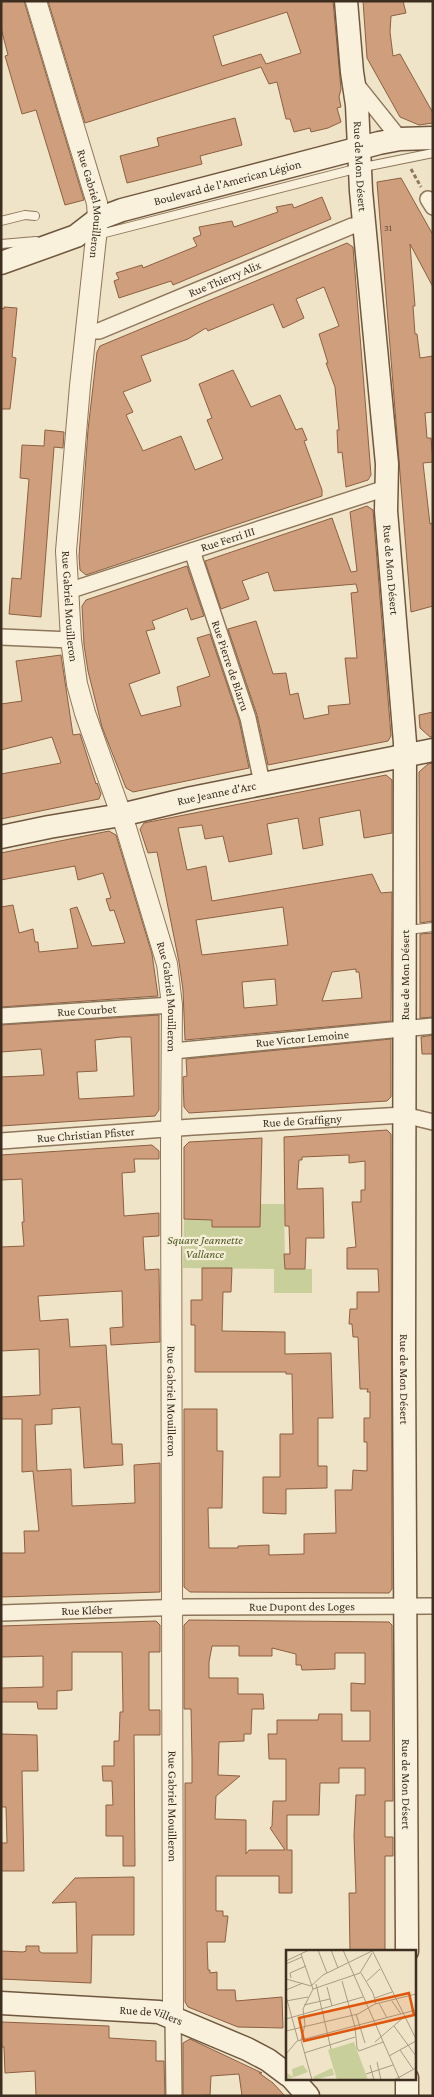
<svg xmlns="http://www.w3.org/2000/svg" width="434" height="2097" font-family="'Crimson Pro',serif">
<style>
.green{fill:#c9cf9b}
.building{fill:#cf9f7d;stroke:#8d5f41;fill-rule:evenodd}
.lines{fill:none;stroke-linecap:round;stroke-linejoin:round}
.service-casing{stroke:#8d765c;stroke-width:10}
.minor-casing{stroke:#8d765c;stroke-width:18}
.tertiary-casing{stroke:#8d765c;stroke-width:22}
.secondary-casing{stroke:#6f573f;stroke-width:25}
.path{stroke:#8d765c;stroke-width:3;stroke-dasharray:4 2.5;stroke-linecap:butt}
.service{stroke:#faf1dc;stroke-width:8}
.minor{stroke:#faf1dc;stroke-width:15}
.tertiary{stroke:#faf1dc;stroke-width:20}
.secondary{stroke:#faf1dc;stroke-width:22}
.labels{text-anchor:middle;stroke-width:4.5;stroke-linejoin:round;paint-order:stroke}
.number-label{font-size:10px;fill:#624a37}
.street-label{font-size:12px;fill:#3d2e20;stroke:#f7eed8}
.park-label{font-size:12px;font-style:italic;fill:#4d5a26;stroke:#f7eed8}
.inset-road{fill:none;stroke:#a89b85;stroke-width:1}
.view{fill:#df570d;fill-opacity:0.15;stroke:#df570d;stroke-width:2.5}
.inset-edge{fill:none;stroke:#3d2e20;stroke-width:2.5}
</style>
<rect width="100%" height="100%" fill="#f0e4c8"/>
<path class="green" d="M261,1204H284L285,1269H312V1293H274V1269L183,1268L184,1219L212,1220V1226L260,1227Z"/>
<g class="building">
<path d="M1,1H24L84,200L65,205L36,110L22,114L5,56L8,55L1,28Z"/>
<path d="M48,1H333L341,89L339,97L341,107L337,108L341,122L328,128L311,132L310,128L294,132L290,119H286L277,82L269,84L261,67L85,123ZM287,12L301,53L266,64L261,54L222,66L213,36Z"/>
<path d="M363,1H403L406,13L391,16L390,32L393,56L400,54L433,113V123L419,125L400,117L367,58Z"/>
<path d="M235,118L242,145L200,156L202,164L127,183L120,156L159,146L157,138Z"/>
<path d="M401,178L433,235V287L410,244L415,306H413L415,334H417L420,358L433,356V412L425,413L427,438H431L433,462L423,463L430,524L433,523V606L411,612L377,182Z"/>
<path d="M322,197L331,219L173,285L171,281L119,298L114,281L119,279L116,273L142,265L143,268L197,246L193,238L201,235L199,227L232,221L234,227L278,212L276,207L292,204L294,208Z"/>
<path d="M347,243L353,247L354,260L371,475L368,480L346,487L342,452L338,453L337,430H339L335,387L326,363H328L319,334L339,326L324,287L296,299L304,318L283,328L273,304L208,331L206,328L188,339L141,356L151,381L123,392L133,412L126,415L143,451L181,436L195,470L223,459L207,420L212,418L199,384L233,370L251,407L280,395L296,430L302,428L307,440L304,441L322,490V496L86,575L80,570L79,556L88,430L97,352L100,346Z"/>
<path d="M4,307L17,308L12,357L16,358L10,409H1V308L4,309Z"/>
<path d="M45,430L64,432L63,448L54,447L41,617L9,614L12,578L21,579L29,479L20,478L22,445L44,446Z"/>
<path d="M367,506L373,510L391,736L388,741L268,765L257,715L228,629L256,621L273,674L286,673L290,695L298,693L304,719L329,714L328,706L350,704L345,658H357L351,593L358,592L356,584L274,591L268,572L242,581L249,599L221,609L205,561L332,518L351,572L357,571L350,512Z"/>
<path d="M187,566L204,616L191,620L187,608L152,621L155,629L146,631L160,673L129,684L141,716L181,706L177,687L210,676L197,638L210,634L239,720L249,768L133,792L126,788L102,727L88,671L84,645L82,606L86,600Z"/>
<path d="M61,655L73,735L80,734L96,784L97,783L101,794L99,799L1,819V774L61,763L52,737L1,750V704L22,701L16,661Z"/>
<path d="M433,712V737H430L420,728L419,715Z"/>
<path d="M433,763V921L420,923L419,772L428,764Z"/>
<path d="M386,775L392,780V833L364,838L360,810L319,818L323,845L303,849L298,818L267,824L272,854L229,862L223,836L205,839L202,825L178,828L187,870L206,866L212,901L372,874L381,893L392,892L391,1021L185,1040L183,990L179,962L157,852L148,853L140,829L144,823ZM283,907L288,945L202,955L196,920ZM356,969V972H359L362,998L322,1001L332,972ZM275,979L277,1005L244,1008L242,982Z"/>
<path d="M109,831L116,835L152,954L158,996L1,1007V907L13,905L19,933L33,929L35,942H38L39,952L78,948L70,909L77,907L92,946L125,943L114,910L110,911L106,899L111,898L103,873L78,880L75,866L1,880V853Z"/>
<path d="M433,933V1017L420,1018V934Z"/>
<path d="M159,1015V1110L155,1116L1,1126V1077L44,1075L41,1049L1,1052V1025ZM121,1037H131L134,1096L79,1099L77,1072L97,1071L95,1040Z"/>
<path d="M433,1035V1054H422L421,1037Z"/>
<path d="M391,1039V1097L387,1101L189,1113L184,1107L183,1077L187,1076L186,1059Z"/>
<path d="M387,1130L391,1134L392,1589L389,1593L190,1592L184,1587V1409H217V1451H223L222,1508H208L209,1548H238V1546L269,1545V1555L304,1554V1534L336,1533L335,1490H352L353,1470L367,1471V1442H364V1418H370V1392H367L368,1389H360L358,1337H353L352,1324H349L350,1309H357V1292H379L378,1269H347V1248L356,1247L352,1202H361V1190H365V1161L349,1163V1155L302,1157V1160H299L297,1189L323,1188L324,1238H306L305,1269H285L284,1254H290L289,1226H285L284,1137Z"/>
<path d="M262,1138L260,1227H212V1220L184,1219V1147L189,1142Z"/>
<path d="M152,1145L159,1151V1159H134L135,1172L122,1173L124,1216L159,1213V1236L143,1237L145,1270L159,1269L160,1342L111,1345L110,1328L123,1327L122,1291L38,1296L40,1321L68,1319L70,1347L106,1345L112,1444H122L123,1465L84,1468L80,1407L52,1409V1424L35,1425L37,1471L71,1469L72,1506L135,1503L134,1465L160,1463V1592L1,1597V1553H25L24,1531H39L33,1471L22,1472V1419H1V1397L40,1395L39,1349L1,1351V1247L24,1246L22,1222H24L22,1179L1,1180V1155Z"/>
<path d="M202,1268H232L231,1292H223L222,1331L285,1332V1354L331,1353L333,1418H318V1466H327V1488L286,1489V1514L263,1513V1477H280V1434H293L292,1374H286V1372H195V1325H191V1300H202Z"/>
<path d="M189,1620L389,1622L392,1625L393,1801H385V1837H393V1856H385V1951H350L349,1893H356L354,1835L356,1795H365V1768H339V1783H320L319,1815H287V1850H292V1893H279V1876H216V1911H223V1916H228L225,1942H207L208,1970H210V1973L217,1972V1990H235L236,2001L282,1997L283,2028L238,2027L188,2007L185,2002V1783H192V1758L191,1709H184V1625ZM212,1646H239V1656H272V1648L296,1654V1665H301L302,1670L335,1669V1653H365V1684L351,1683V1711H370V1741H342V1714H319L318,1720H277V1734H268L269,1759H286V1801H273L272,1826L270,1828L285,1850H249L246,1854V1820L215,1819L216,1796L240,1776L218,1775L219,1742L244,1741V1734H251L252,1709H264L263,1694H238V1678H209V1662Z"/>
<path d="M156,1621L160,1625V1652H149V1710H160V1735H134L135,1866H123V1836H106V1805H113L112,1781H103L102,1766H114V1741H119L120,1712H123L122,1652H72V1690L57,1691V1709H38L37,1702H1V1688L43,1687V1656L1,1657V1626Z"/>
<path d="M1,1734L37,1735L38,1771H22L24,1871H1V1843H7L6,1807H1Z"/>
<path d="M134,1877V1935H92L91,1983L1,1979V1951L23,1952L26,1951V1946H39V1951L42,1953H77L76,1902L52,1903L75,1878Z"/>
<path d="M1,2022L109,2026V2038L156,2041V2061H164L165,2096H36L35,2071L5,2073L4,2047H1Z"/>
<path d="M190,2039L262,2073H259L273,2083L285,2096H242L239,2074L211,2076L210,2095L183,2096V2043Z"/>
</g>
<g class="lines">
<defs>
<g id="service">
<path d="M1,221L25,215L35,216"/>
<path d="M97,235L359,168L433,153"/>
<path d="M1,244L36,241"/>
<path d="M408,930L433,927"/>
</g>
<g id="minor">
<path d="M356,84L400,139"/>
<path d="M428,199L433,207"/>
<path id="s1" d="M85,331H99L352,226L364,225"/>
<path id="s2" d="M192,551L248,718L262,783"/>
<path id="s3" d="M68,591L386,488"/>
<path d="M1,637L71,640"/>
<path id="s4" d="M1,1016L172,1005"/>
<path id="s5" d="M173,1051L433,1026"/>
<path id="s6" d="M1,1141L193,1127L404,1115L433,1122"/>
<path id="s7" d="M1,1613L187,1607L433,1606"/>
<path d="M173,2017L174,2096"/>
</g>
<g id="tertiary">
<path id="s8" d="M36,1L97,203L98,219L80,386L66,551L71,640L77,684L85,713L126,828L167,964L172,1005L171,1149L173,2017"/>
</g>
<g id="secondary">
<path id="s9" d="M346,1L352,72L357,105L361,191L387,464L386,511L405,743L404,1358L407,1951"/>
<path id="s10" d="M1,263L76,236L98,219L122,210L379,143L400,139L433,138"/>
<path id="s11" d="M1,837L49,827L121,815L192,798L433,750"/>
<path id="s12" d="M1,2003L159,2012L247,2049L268,2060L288,2075"/>
<path d="M292,2078L308,2096"/>
<path d="M407,2096V2078"/>
</g>
</defs>
<use href="#service" class="service-casing"/>
<use href="#minor" class="minor-casing"/>
<use href="#tertiary" class="tertiary-casing"/>
<use href="#secondary" class="secondary-casing"/>
<path class="path" d="M411,169L421,187"/>
<use href="#service" class="service"/>
<use href="#minor" class="minor"/>
<use href="#tertiary" class="tertiary"/>
<use href="#secondary" class="secondary"/>
</g>
<g class="labels">
<g class="number-label">
<text x="388" y="231">31</text>
</g>
<g class="street-label">
<text dy="4" stroke="none"><textPath href="#s9" startOffset="166">Rue de Mon Désert</textPath></text>
<text dy="4" stroke="none"><textPath href="#s10" startOffset="242">Boulevard de l'American Légion</textPath></text>
<text dy="4" stroke="none"><textPath href="#s8" startOffset="211">Rue Gabriel Mouilleron</textPath></text>
<text dy="4" stroke="none"><textPath href="#s1" startOffset="150">Rue Thierry Alix</textPath></text>
<text dy="4" stroke="none"><textPath href="#s3" startOffset="168">Rue Ferri III</textPath></text>
<text dy="4" stroke="none"><textPath href="#s9" startOffset="571">Rue de Mon Désert</textPath></text>
<text dy="4" stroke="none"><textPath href="#s8" startOffset="616">Rue Gabriel Mouilleron</textPath></text>
<text dy="4" stroke="none"><textPath href="#s2" startOffset="121">Rue Pierre de Blarru</textPath></text>
<text dy="4" stroke="none"><textPath href="#s11" startOffset="220">Rue Jeanne d'Arc</textPath></text>
<text transform="translate(405 975) rotate(-90)" y="4">Rue de Mon Désert</text>
<text dy="4" stroke="none"><textPath href="#s8" startOffset="1021">Rue Gabriel Mouilleron</textPath></text>
<text dy="4" stroke="none"><textPath href="#s4" startOffset="86">Rue Courbet</textPath></text>
<text dy="4" stroke="none"><textPath href="#s5" startOffset="130">Rue Victor Lemoine</textPath></text>
<text dy="4" stroke="none"><textPath href="#s6" startOffset="302">Rue de Graffigny</textPath></text>
<text dy="4" stroke="none"><textPath href="#s6" startOffset="85">Rue Christian Pfister</textPath></text>
<text dy="4" stroke="none"><textPath href="#s9" startOffset="1381">Rue de Mon Désert</textPath></text>
<text dy="4" stroke="none"><textPath href="#s8" startOffset="1426">Rue Gabriel Mouilleron</textPath></text>
<text dy="4" stroke="none"><textPath href="#s7" startOffset="301">Rue Dupont des Loges</textPath></text>
<text dy="4" stroke="none"><textPath href="#s7" startOffset="86">Rue Kléber</textPath></text>
<text dy="4" stroke="none"><textPath href="#s9" startOffset="1786">Rue de Mon Désert</textPath></text>
<text dy="4" stroke="none"><textPath href="#s8" startOffset="1831">Rue Gabriel Mouilleron</textPath></text>
<text dy="4" stroke="none"><textPath href="#s12" startOffset="151">Rue de Villers</textPath></text>
</g>
<g class="park-label">
<text x="205" y="1244">Square Jeannette<tspan x="205" dy="14">Vallance</tspan></text>
</g>
</g>
<g transform="translate(286 1950)">
<rect width="130" height="130" fill="#f0e4c8"/>
<path d="M68,92L82,130H51L42,100ZM17,115L22,122L0,130V122L7,127L6,119ZM46,118L48,125L28,130L27,127Z" fill="#c9cf9b"/>
<path class="inset-road" d="M32,0L41,23M45,0L52,18M57,0L114,130M86,0L130,89M0,11L23,0M0,14L16,7M75,23L87,43L90,54M5,28L4,23L20,16M0,29L25,36M56,31L69,77L71,98L73,101L97,92M81,31L94,19M30,34L45,99M25,36L37,25L88,0M41,37L46,56M27,39L74,23L86,3M0,40L17,33M0,46L12,90M89,48L106,42M0,51L22,47M106,51L115,64M93,53L101,68M18,55L44,49M70,64L79,93M0,69L77,47M108,76L130,106M0,81L72,64L89,54L130,44M15,90L26,130M15,90L19,75L17,59L27,39L15,4M89,92L118,67M114,100L127,119M18,103L69,87M0,104L11,91L130,60M103,106L130,91M91,112L95,130M84,115L88,130M80,124L107,115M108,130L130,118"/>
<path class="view" d="M123,43L128,65L18,91L13,68Z"/>
<rect width="130" height="130" class="inset-edge"/>
</g>
<rect width="434" height="2097" fill="none" stroke="#3d2e20" stroke-width="5"/>
</svg>
